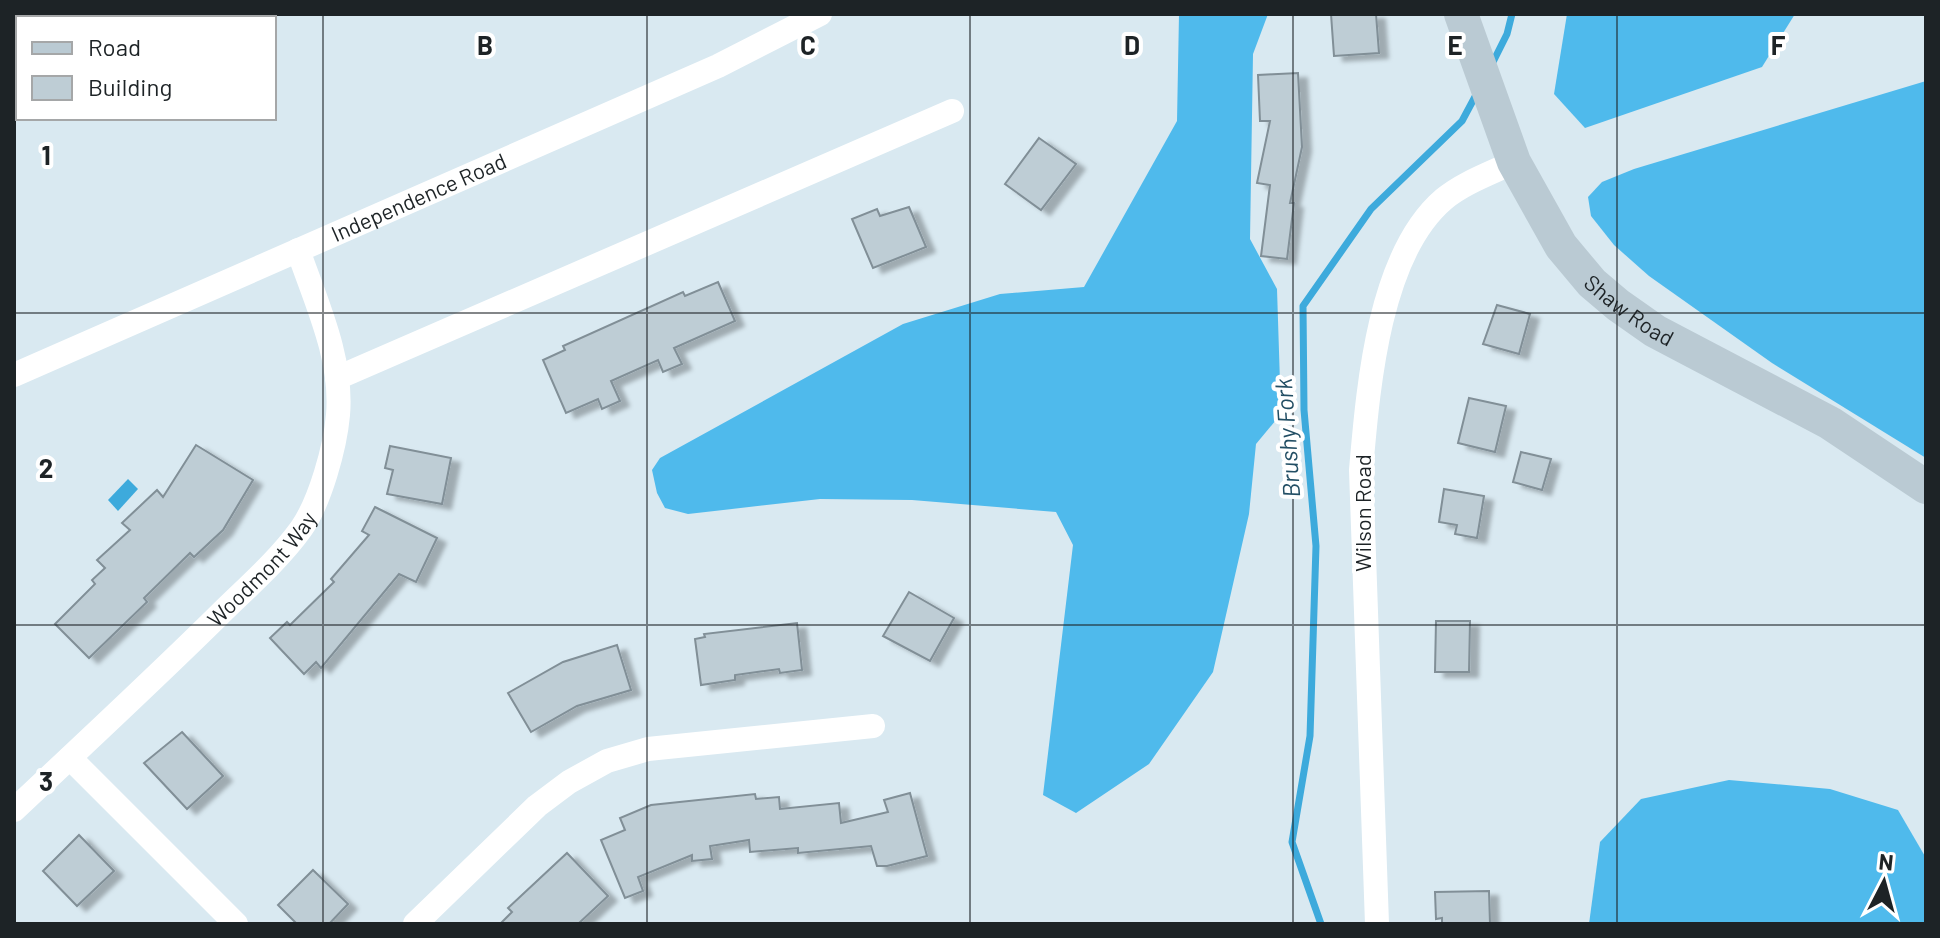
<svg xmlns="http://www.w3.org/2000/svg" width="1940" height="938" font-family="Barlow,sans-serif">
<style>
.forest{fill:#4fbaec}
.water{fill:#3daadc}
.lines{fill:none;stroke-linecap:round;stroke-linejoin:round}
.stream{stroke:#3daadc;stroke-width:7}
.building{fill:#becdd5;stroke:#818f97;stroke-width:2;filter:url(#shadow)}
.minor{stroke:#fff;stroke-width:24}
.secondary{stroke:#bacad3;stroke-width:34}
.grid{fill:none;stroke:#1d2326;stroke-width:2;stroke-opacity:0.55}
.labels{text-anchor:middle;stroke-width:8;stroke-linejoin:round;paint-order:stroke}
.street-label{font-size:22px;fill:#1d2326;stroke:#fff}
.water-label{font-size:24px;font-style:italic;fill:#224e64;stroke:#fff}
.grid-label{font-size:26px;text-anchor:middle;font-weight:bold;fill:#1d2326;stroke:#fff;stroke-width:8;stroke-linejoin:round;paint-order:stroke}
</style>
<defs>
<filter id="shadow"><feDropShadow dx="9" dy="5" stdDeviation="2" flood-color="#0004"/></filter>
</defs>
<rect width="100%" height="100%" fill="#d9e9f1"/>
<g class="forest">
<path d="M1179,14H1268L1253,54L1250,239L1277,289L1281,414L1256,444L1249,514L1213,672L1149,764L1076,813L1043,795L1073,545L1056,512L912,500L820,499L688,514L665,508L657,493L652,470L660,458L903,324L1000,294L1084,287L1177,121Z"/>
<path d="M1567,14H1795L1762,67L1585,128L1554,94Z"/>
<path d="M1926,81V458L1772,363L1649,276L1614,245L1591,216L1588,197L1602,182L1634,169Z"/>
<path d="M1729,780L1830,789L1898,810L1926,858V924H1589L1600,842L1641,799Z"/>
</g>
<path class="water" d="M128,479L138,489L118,511L108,500Z"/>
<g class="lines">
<g class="stream">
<path d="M1492,64L1507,34L1512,14"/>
<path d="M1321,924L1292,842L1310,736L1316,546L1304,410L1303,306L1371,209L1462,121L1477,93"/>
</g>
</g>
<g class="building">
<path d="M1331,14H1376L1379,53L1334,56Z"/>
<path d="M1298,73L1302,147L1290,203H1294L1287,259L1261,256L1270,185L1257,183L1270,121H1260L1258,75Z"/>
<path d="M1039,138L1076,164L1041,210L1005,184Z"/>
<path d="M909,207L926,247L873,268L852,219L877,209L880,216Z"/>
<path d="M718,282L735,321L674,348L682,364L663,372L658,360L611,381L620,401L602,409L598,399L566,413L543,360L565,350L563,346L683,292L685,296Z"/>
<path d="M1497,305L1530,314L1519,354L1483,344Z"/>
<path d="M1469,398L1506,406L1495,452L1458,443Z"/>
<path d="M196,445L253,480L223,530L194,557L190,553L144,598L147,602L89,658L55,624L95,584L92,580L105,568L97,560L130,530L122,523L157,490L163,497Z"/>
<path d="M390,446L451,458L442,504L387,494L393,470L385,468Z"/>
<path d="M1521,452L1551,459L1542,490L1513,482Z"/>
<path d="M1444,489L1484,496L1477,538L1455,534L1457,525L1439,522Z"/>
<path d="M375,507L437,538L416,582L399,574L321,668L316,662L304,674L270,638L287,622L290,625L334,582L331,579L369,535L362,531Z"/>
<path d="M909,592L954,618L930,661L883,636Z"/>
<path d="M1436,621H1470L1469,672H1435Z"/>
<path d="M797,623L802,670L780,673L779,669L735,675V680L701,685L695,639L705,637L704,634Z"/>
<path d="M617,645L631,690L577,706L531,732L508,693L563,662Z"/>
<path d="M182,732L223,776L187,809L144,763Z"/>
<path d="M910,793L927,856L887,866H877L871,846L798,853V848L750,852L749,840L710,846L712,859L692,861V855L638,877L643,891L625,898L601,840L625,830L620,818L651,805L755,794L756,799L779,797L780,809L839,803L841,823L888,812L884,800Z"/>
<path d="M79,835L114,871L77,906L43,871Z"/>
<path d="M567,853L608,896L578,924H500L512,912L508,908Z"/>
<path d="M313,870L348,904L329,924H297L278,905Z"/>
<path d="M1489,891L1490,924H1442V918L1436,919L1435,892Z"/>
</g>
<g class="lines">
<g class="minor">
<path id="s1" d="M14,375L718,66L820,14"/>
<path d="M337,378L952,111"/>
<path d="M70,758L236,924"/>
<path id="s2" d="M14,810C82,746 150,683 217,617C245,589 277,562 301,529C320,502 335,448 338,415C343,359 316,302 298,250"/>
<path d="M415,924L537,806L569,782L607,761L648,749L873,726"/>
<path d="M1377,924L1361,470C1368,390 1378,255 1444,199C1463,183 1491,173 1514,162"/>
</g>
<path class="secondary" id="s3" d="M1461,14L1514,162L1561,246L1592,283L1618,305L1655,331L1830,423L1926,487"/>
</g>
<path class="grid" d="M323,14V924M647,14V924M970,14V924M1293,14V924M1617,14V924M14,313H1926M14,625H1926"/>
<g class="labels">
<g class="street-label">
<text dy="8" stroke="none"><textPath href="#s1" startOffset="442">Independence Road</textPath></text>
<text dy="8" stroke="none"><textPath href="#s3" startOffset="348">Shaw Road</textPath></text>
<text transform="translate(1363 513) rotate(-90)" y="8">Wilson Road</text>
<text dy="8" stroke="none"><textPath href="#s2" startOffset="346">Woodmont Way</textPath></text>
</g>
<g class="water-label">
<text transform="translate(1288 438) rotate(-94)" y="8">Brushy Fork</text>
</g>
</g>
<g class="grid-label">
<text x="485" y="55">B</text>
<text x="808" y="55">C</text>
<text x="1132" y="55">D</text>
<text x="1455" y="55">E</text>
<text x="1778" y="55">F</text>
<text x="46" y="165">1</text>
<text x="46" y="478">2</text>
<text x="46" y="791">3</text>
</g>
<rect width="1940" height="938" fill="none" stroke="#1d2326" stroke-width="32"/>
<rect x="16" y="16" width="260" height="104" fill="#ffffff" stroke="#a5a7a8" stroke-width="2"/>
<rect x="32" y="42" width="40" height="12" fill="#bacad3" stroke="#a5a7a8" stroke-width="2"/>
<text x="88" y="56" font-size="24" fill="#1d2326">Road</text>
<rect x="32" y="76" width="40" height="24" fill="#becdd5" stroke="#a5a7a8" stroke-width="2"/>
<text x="88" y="96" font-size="24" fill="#1d2326">Building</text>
<g transform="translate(1884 882) rotate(6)" stroke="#ffffff" stroke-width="6" paint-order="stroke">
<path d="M0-6L14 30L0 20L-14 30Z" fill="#1d2326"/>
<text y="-12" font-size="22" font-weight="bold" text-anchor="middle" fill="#1d2326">N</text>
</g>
</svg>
